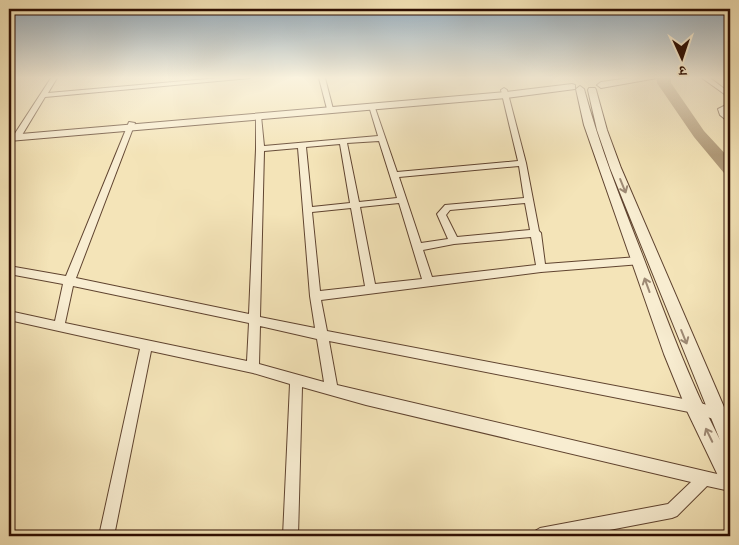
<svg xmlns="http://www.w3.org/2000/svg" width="739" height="545" font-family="'IM FELL Great Primer','Noto Serif Devanagari',serif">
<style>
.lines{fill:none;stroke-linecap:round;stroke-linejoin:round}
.river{fill:#b19b7a;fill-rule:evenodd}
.minor-casing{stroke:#604430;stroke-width:2}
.tertiary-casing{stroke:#604430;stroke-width:2}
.minor{fill:#f8edd1;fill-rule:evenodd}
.tertiary{fill:#f8edd1;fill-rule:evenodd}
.oneway{stroke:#9d8974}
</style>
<rect width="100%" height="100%" fill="#f4e4b8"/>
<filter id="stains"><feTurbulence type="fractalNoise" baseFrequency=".004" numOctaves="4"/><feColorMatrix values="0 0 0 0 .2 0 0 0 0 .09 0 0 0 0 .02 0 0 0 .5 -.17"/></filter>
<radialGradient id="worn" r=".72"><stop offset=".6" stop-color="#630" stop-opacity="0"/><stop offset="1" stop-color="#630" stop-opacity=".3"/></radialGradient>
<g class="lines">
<path class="river" d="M657,78H671V83L704,131L730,159V174L724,173L694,137L657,83Z"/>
<defs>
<g id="minor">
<path d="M51,78H57L48,93L219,78H250L45,97L19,140H13L12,138Z"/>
<path d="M319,78H325L333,109L332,110L327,109Z"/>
<path d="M702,78H710L730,93V98Z"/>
<path d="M504,88L507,90L526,163L539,231L541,233L545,264L638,257L641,258L643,261L641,264L541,272L321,300L327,331L694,401L730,412V424L694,413L329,341L337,385L730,477V491L707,486L677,516L672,518L578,536H533L535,531L540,528L668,504L691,482L366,405L302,387L298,536H283L290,384L253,373L151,351L114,536H99L140,349L9,320V311L55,321L63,284L9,274V266L66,276L129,122L135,123L76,278L249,314L256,149V115L261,116L264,146L378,136L369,106L374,105L397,172L518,161L501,90ZM379,141L397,198L359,202L347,143ZM340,144L350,203L312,207L306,147ZM298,148L310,296L315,328L260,317L264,151ZM519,166L524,198L445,205L437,214L448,239L421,243L399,177ZM399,203L422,279L375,284L360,207ZM525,203L530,230L457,237L446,215L450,210ZM351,208L365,286L320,291L312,212ZM531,237L536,265L432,277L423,250L454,244ZM73,286L249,323L247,361L65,323ZM260,326L317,339L324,382L259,364Z"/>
<path d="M730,103V107L725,110V113L730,118V123L720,115L718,109Z"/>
</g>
<g id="tertiary">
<path d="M630,78H657L601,88L597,85L601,82Z"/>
<path d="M572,84L575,85V89L506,98L9,141V135L506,92Z"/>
<path d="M580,86L584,89C599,145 621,200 642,254C666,317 689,380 720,440L610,168L597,130L588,90L589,88H595L596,90L607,130L621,168L730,421V450L724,448L730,459V489L723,486L688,413L664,354L584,125L576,89Z"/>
</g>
</defs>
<use href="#minor" class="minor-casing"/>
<use href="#tertiary" class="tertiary-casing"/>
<use href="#minor" class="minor"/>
<use href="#tertiary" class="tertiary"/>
</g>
<defs><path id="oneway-shaft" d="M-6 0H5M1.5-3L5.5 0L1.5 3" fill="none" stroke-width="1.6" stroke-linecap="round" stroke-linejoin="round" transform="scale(1.25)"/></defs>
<g class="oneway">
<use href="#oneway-shaft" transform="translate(623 186) rotate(68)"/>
<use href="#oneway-shaft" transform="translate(647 285) rotate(-110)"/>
<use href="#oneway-shaft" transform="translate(684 337) rotate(68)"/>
<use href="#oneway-shaft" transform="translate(709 435) rotate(-116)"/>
</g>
<linearGradient id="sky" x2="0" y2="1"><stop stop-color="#92aabc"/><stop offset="0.5" stop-color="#faf3df"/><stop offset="1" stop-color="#faf3df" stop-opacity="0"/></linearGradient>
<rect width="739" height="155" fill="url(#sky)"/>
<rect width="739" height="545" fill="none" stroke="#f4e4b8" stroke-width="30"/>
<rect x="10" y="10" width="719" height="525" fill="none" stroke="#2e0e02" stroke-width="2.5"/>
<rect x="15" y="15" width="709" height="515" fill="none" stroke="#2e0e02"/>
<g transform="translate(682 58) rotate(177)" stroke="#f8edd1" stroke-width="4" paint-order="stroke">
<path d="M0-4L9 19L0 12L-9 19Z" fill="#2e0e02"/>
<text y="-8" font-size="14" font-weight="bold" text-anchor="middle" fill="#2e0e02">उ</text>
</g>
<rect width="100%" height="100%" filter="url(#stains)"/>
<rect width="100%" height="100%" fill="url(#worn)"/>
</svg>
